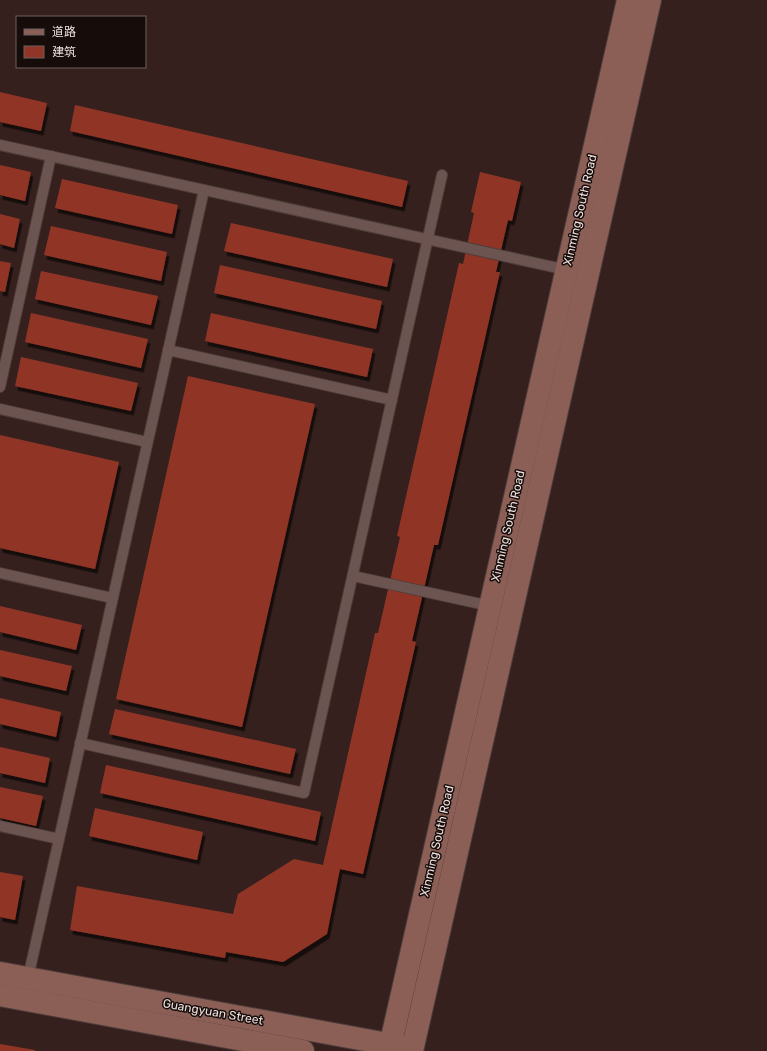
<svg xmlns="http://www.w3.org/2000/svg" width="767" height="1051" font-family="Rubik,'Noto Sans SC',sans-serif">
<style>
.building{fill:#903527;filter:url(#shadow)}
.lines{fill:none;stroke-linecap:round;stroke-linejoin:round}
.service-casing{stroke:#4e3d3b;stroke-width:12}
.secondary-casing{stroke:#4e3d3b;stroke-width:24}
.service{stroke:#6c5550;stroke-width:10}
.secondary{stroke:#8b5f56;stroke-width:22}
.labels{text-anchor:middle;stroke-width:3;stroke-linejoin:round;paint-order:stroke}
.street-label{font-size:12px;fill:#efe0de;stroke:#160d0b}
</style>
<defs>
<filter id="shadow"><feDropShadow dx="2.5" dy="4.5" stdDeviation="0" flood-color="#0009"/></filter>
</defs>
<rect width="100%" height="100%" fill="#35201d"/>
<g class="building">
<path d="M0,92L47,103L41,131L0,122Z"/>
<path d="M75,105L408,181L402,207L70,131Z"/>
<path d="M0,165L31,172L25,201L0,195Z"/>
<path d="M480,172L521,182L512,221L508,220L496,272H500L438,545H434L412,641L416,642L363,874L340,869L327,934L283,962L226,952L225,958L70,930L77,886L233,914L238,894L294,859L323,865L375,633H378L400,537L397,536L459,263L463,264L474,213L471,212Z"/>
<path d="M62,179L178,205L172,234L55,208Z"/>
<path d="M0,214L20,219L14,248L0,244Z"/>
<path d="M231,223L393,259L387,287L224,251Z"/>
<path d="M51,226L167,252L161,281L44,255Z"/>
<path d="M0,261L11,263L5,292L0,291Z"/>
<path d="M220,265L382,301L376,329L214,293Z"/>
<path d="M41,271L158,296L151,325L35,299Z"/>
<path d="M31,313L148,339L141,368L25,342Z"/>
<path d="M211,313L373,349L367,377L205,341Z"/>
<path d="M21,357L138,383L131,411L15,386Z"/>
<path d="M188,376L315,404L242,727L116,699Z"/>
<path d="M0,435L119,462L95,569L0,548Z"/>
<path d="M0,606L82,625L76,650L0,632Z"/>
<path d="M0,650L72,666L66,691L0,676Z"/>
<path d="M0,698L61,712L56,737L0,724Z"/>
<path d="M115,709L296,749L290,774L109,734Z"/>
<path d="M0,747L50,758L45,783L0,773Z"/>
<path d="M106,765L321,812L315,841L100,793Z"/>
<path d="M0,787L43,796L36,826L0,818Z"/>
<path d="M95,808L203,832L197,860L89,836Z"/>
<path d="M0,872L23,876L15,920L0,917Z"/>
<path d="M0,1044L35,1050V1051H0Z"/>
</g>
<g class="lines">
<defs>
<g id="service">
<path d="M0,145L567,270"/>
<path d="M168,350L392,400"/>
<path d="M0,387L51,156"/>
<path d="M0,409L147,442"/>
<path d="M0,573L112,598"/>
<path d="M353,576L490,606"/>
<path d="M80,743L304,793L442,175"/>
<path d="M0,826L59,839"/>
<path d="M28,978L204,190"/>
</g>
<g id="secondary">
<path d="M0,973L404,1047"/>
<path d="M0,995L303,1051"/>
<path d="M389,1051L628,0"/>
<path d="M412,1051L650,0"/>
</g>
</defs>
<use href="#service" class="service-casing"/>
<use href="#secondary" class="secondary-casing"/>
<use href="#service" class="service"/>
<use href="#secondary" class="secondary"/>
</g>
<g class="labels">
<g class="street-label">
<text transform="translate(580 210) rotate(-77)" y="4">Xinming South Road</text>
<text transform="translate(508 526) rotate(-77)" y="4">Xinming South Road</text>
<text transform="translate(437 841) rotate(-77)" y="4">Xinming South Road</text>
<text transform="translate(213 1012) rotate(10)" y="4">Guangyuan Street</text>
</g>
</g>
<rect x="16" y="16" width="130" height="52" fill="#160d0b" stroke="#6d615f"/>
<rect x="24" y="29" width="20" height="6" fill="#8b5f56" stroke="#6d615f"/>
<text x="52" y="36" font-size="12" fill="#efe0de">道路</text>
<rect x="24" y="46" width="20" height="12" fill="#903527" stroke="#6d615f"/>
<text x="52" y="56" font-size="12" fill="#efe0de">建筑</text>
</svg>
